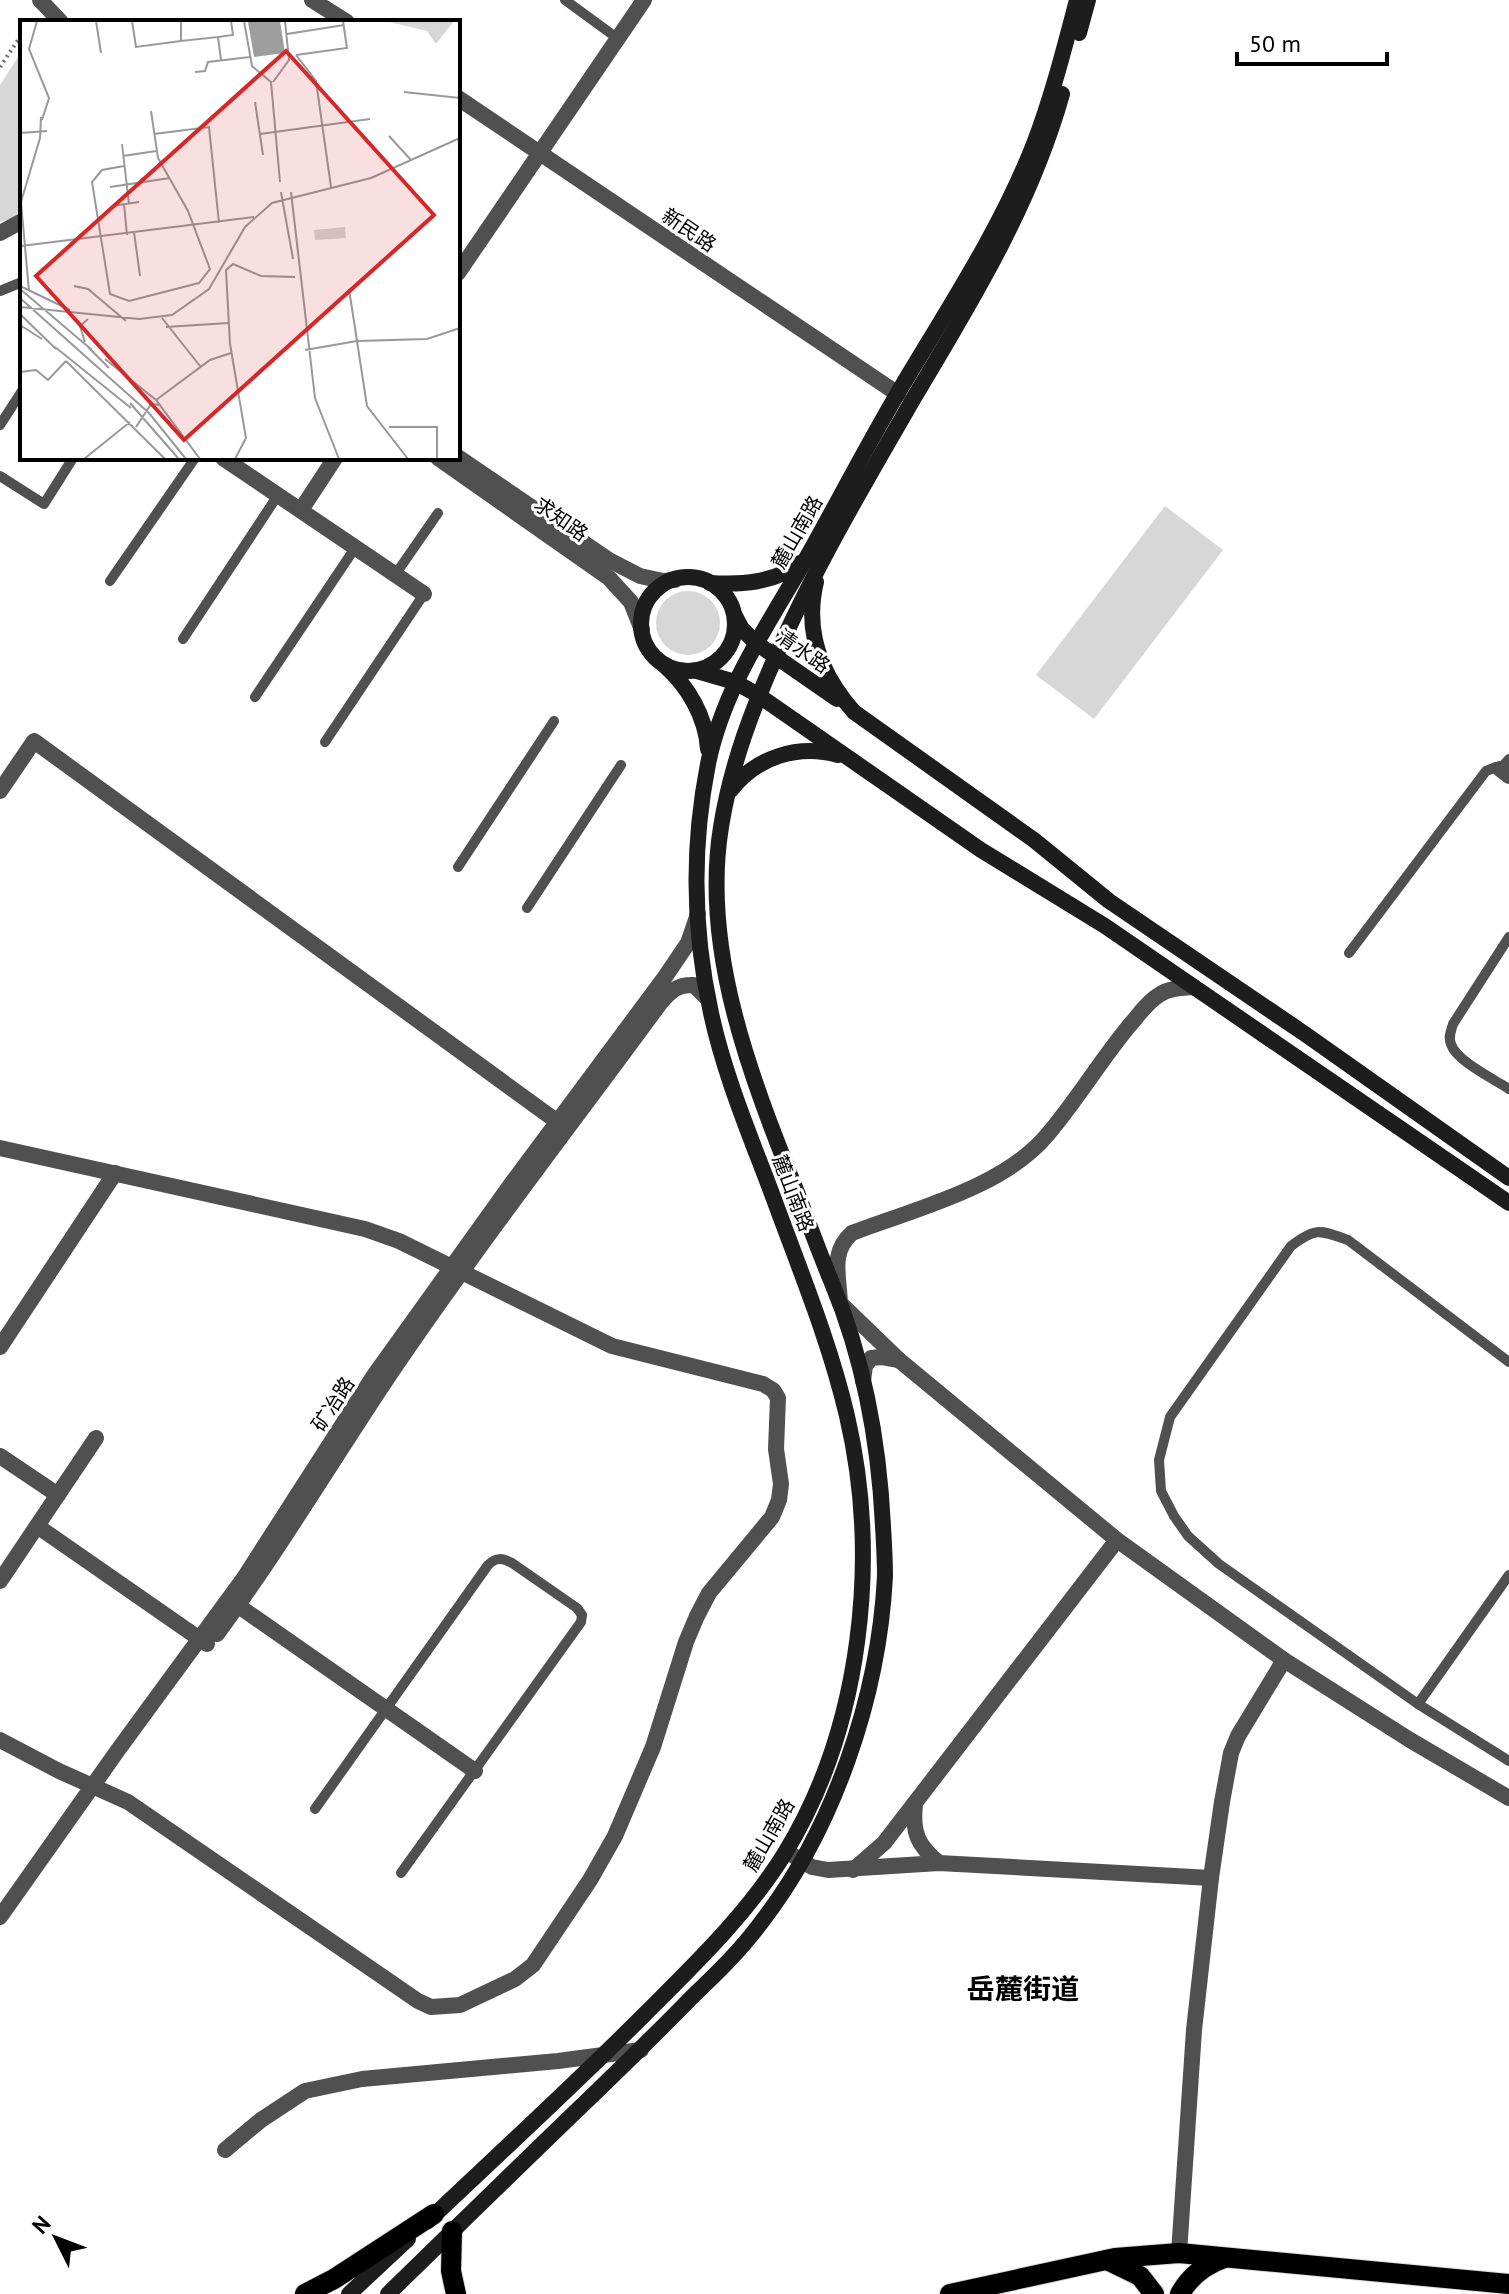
<svg xmlns="http://www.w3.org/2000/svg" width="1509" height="2294" font-family="'PT Sans','Noto Sans SC',sans-serif">
<style>
.green{fill:#d7d7d7}
.lines{fill:none;stroke-linecap:round;stroke-linejoin:round}
.primary-casing{stroke:#dbdbdb;stroke-width:22}
.path{stroke:#727272;stroke-width:4;stroke-dasharray:2 4;stroke-linecap:butt}
.service{stroke:#505050;stroke-width:10}
.minor{stroke:#505050;stroke-width:16}
.tertiary{stroke:#505050;stroke-width:16}
.secondary{stroke:#1d1d1d;stroke-width:16}
.primary{stroke:#000;stroke-width:20}
.labels{text-anchor:middle;stroke-width:6;stroke-linejoin:round;paint-order:stroke}
.street-label{font-size:20px;fill:#000;stroke:#fff}
.district-label{font-size:28px;font-weight:bold;fill:#000;stroke:#fff}
.inset-road{fill:none;stroke:#999;stroke-width:2}
.view{fill:#d62828;fill-opacity:0.15;stroke:#d62828;stroke-width:4}
.inset-edge{fill:none;stroke:#000;stroke-width:4}
</style>
<rect width="100%" height="100%" fill="#fff"/>
<g class="green">
<path d="M22,51V209L12,218L0,222V85Z"/>
<path d="M1165,506L1223,550L1094,719L1036,675Z"/>
<circle cx="688" cy="623" r="32"/>
</g>
<g class="lines">
<defs>
<g id="primary">
<path d="M452,2231L451,2271L456,2294"/>
<path d="M1107,2260L1140,2276L1154,2294"/>
<path d="M305,2294L334,2279L434,2214"/>
<path d="M950,2294L1115,2258L1179,2253L1509,2284"/>
<path d="M1180,2294C1190,2276 1204,2265 1224,2258"/>
</g>
</defs>
<use href="#primary" class="primary-casing"/>
<path class="path" d="M0,67L22,34"/>
<g class="service">
<path d="M565,0L617,38"/>
<path d="M0,291L22,282"/>
<path d="M0,425L22,391"/>
<path d="M0,476L44,504L73,458"/>
<path d="M395,575L438,513"/>
<path d="M110,581L195,458"/>
<path d="M183,639L278,495"/>
<path d="M255,697L355,548"/>
<path d="M325,742L424,594"/>
<path d="M458,867L554,721"/>
<path d="M527,908L621,765"/>
<path d="M1509,937L1453,1024C1451,1031 1448,1037 1451,1044C1456,1061 1494,1079 1509,1089"/>
<path d="M1349,953L1486,771L1496,767L1500,769L1509,759"/>
<path d="M1509,1362L1348,1240C1320,1230 1316,1227 1291,1246L1170,1417L1159,1460L1161,1491L1174,1516L1188,1536L1219,1564L1418,1704L1509,1761"/>
<path d="M1418,1704L1509,1575"/>
<path d="M315,1809L488,1565C496,1557 502,1558 512,1563L577,1608L582,1615L581,1622L401,1873"/>
</g>
<g class="minor">
<path d="M312,0L347,22"/>
<path d="M458,98L898,394"/>
<path d="M458,273L644,0"/>
<path d="M223,458L424,594"/>
<path d="M301,510L335,458"/>
<path d="M1500,769L1509,776"/>
<path d="M0,791L34,741L566,1128"/>
<path d="M1194,987C1182,988 1169,988 1159,995C1147,1002 1138,1016 1129,1026C1100,1061 1077,1100 1048,1134C1005,1187 915,1209 852,1233C830,1252 839,1276 840,1303L899,1360L1117,1540L1284,1660L1410,1740L1509,1798"/>
<path d="M0,1148L365,1229L399,1241L612,1346L763,1384L773,1390L778,1398L776,1449L781,1484L779,1500L772,1517L709,1593L697,1616L686,1642L653,1747L615,1836L590,1880L533,1965L515,1979L460,2005L431,2007L418,2001L128,1802L59,1771L0,1740"/>
<path d="M0,1347L115,1173"/>
<path d="M863,1381L865,1366L871,1358L882,1357L899,1360"/>
<path d="M0,1456L58,1495"/>
<path d="M37,1526L207,1644"/>
<path d="M0,1581L96,1438"/>
<path d="M230,1600L475,1771"/>
<path d="M217,1634C276,1554 327,1469 382,1386C470,1255 568,1129 661,1002C671,991 678,984 694,985L708,999"/>
<path d="M915,1804C912,1832 917,1845 939,1863"/>
<path d="M789,1853L812,1867L828,1870L939,1863L1211,1878"/>
<path d="M853,1870L884,1843L1117,1540"/>
<path d="M0,1917L118,1750L244,1578L373,1377L512,1183L665,977L688,943L698,914"/>
<path d="M225,2150L261,2120L305,2091L362,2079L558,2061L641,2050"/>
<path d="M1179,2253L1194,2030L1211,1878L1222,1802L1231,1753L1238,1736L1284,1660"/>
</g>
<g class="tertiary">
<path d="M40,0L61,22"/>
<path d="M0,233L22,221"/>
<path d="M458,457L609,560L640,576L663,581L675,580"/>
<path d="M438,458L609,578L631,602L642,630"/>
</g>
<g class="secondary">
<path d="M1079,33L1088,0"/>
<circle cx="688" cy="624" r="47"/>
<path d="M816,582C804,632 821,675 854,712L1034,840L1109,901L1305,1034L1509,1178"/>
<path d="M710,583C741,585 775,583 800,563"/>
<path d="M735,616L742,629L756,643L837,699"/>
<path d="M664,665C688,686 706,717 708,749"/>
<path d="M697,671L735,682L758,695L981,850L1105,926L1509,1203"/>
<path d="M731,790C756,757 798,744 838,755"/>
<path d="M428,2221C501,2152 575,2084 646,2013C696,1963 748,1913 785,1853C862,1727 880,1558 847,1416C830,1343 801,1273 775,1202C752,1140 725,1078 711,1013C693,931 692,845 708,764C724,685 772,619 811,550C841,496 870,440 902,386C949,307 1000,230 1034,144C1052,97 1064,49 1077,0"/>
<path d="M349,2294L408,2239"/>
<path d="M388,2294C457,2227 525,2160 594,2094C627,2062 660,2030 692,1997C716,1974 740,1951 760,1924C834,1829 879,1696 885,1576C885,1560 884,1543 883,1526C879,1443 864,1360 832,1283C819,1252 808,1221 796,1190C751,1077 701,950 721,827C731,764 753,707 779,649C818,562 867,479 915,396C973,299 1031,204 1062,94"/>
</g>
<use href="#primary" class="primary"/>
</g>
<g class="labels">
<g class="street-label">
<text transform="translate(689 230) rotate(34)" y="7">新民路</text>
<text transform="translate(561 519) rotate(35)" y="7">求知路</text>
<text transform="translate(797 532) rotate(-60)" y="7">麓山南路</text>
<text transform="translate(803 651) rotate(35)" y="7">清水路</text>
<text transform="translate(793 1193) rotate(69)" y="7">麓山南路</text>
<text transform="translate(333 1404) rotate(-57)" y="7">矿冶路</text>
<text transform="translate(769 1835) rotate(-60)" y="7">麓山南路</text>
</g>
<g class="district-label">
<text x="1023" y="1999">岳麓街道</text>
</g>
</g>
<g transform="translate(20 20)">
<rect width="440" height="440" fill="#fff"/>
<path d="M365,1H434L416,24L407,11ZM325,207L326,218L295,220L294,210Z" fill="#d7d7d7"/>
<path d="M260,1L265,33L234,37L228,2Z" fill="#9e9e9e"/>
<path class="inset-road" d="M17,1L9,29L29,78L22,100M76,1L81,33M112,1L116,27L161,21M161,1V21L198,17L201,40M224,1L232,46L251,62L260,162M267,14L324,5M198,17L213,15L211,1M276,35L296,61L311,167M276,35L327,28L323,1M175,52L185,51L188,42L230,37M253,62L269,40L265,1M384,72L440,78M235,82L243,135M0,113L27,111M134,114L189,107L199,203M240,114L350,99M369,116L391,140M102,124L109,184M103,136L136,131M104,146L82,150L72,162L90,274L109,281L179,263L190,249L168,191L138,138L131,91M90,167L150,158M261,172L273,239M271,172L295,378L319,439M104,184L107,215M92,186L119,182M114,212L120,256M1,226L234,197M0,266L50,290M54,266L68,269L106,301M0,269L72,330M329,269L347,386L388,439M9,271L1,182L20,118L21,97M0,278L129,393L166,439M0,287L119,299L152,295L189,269L225,207L252,183L351,158L440,118M0,294L36,329M142,298L180,346M0,305L22,319M146,307L208,303M65,322L60,306L68,299M35,327L111,388M68,327L89,348M285,330L337,321L407,319L440,308M85,339L136,380L180,439M46,341L145,439M0,352L16,350L28,360L46,341M136,380L190,340L211,333M110,383L158,438M116,407L131,384L141,385M369,407H417V439M64,439L110,402M215,439L226,418L210,324L206,250L213,244L241,256L275,257"/>
<path class="view" d="M266,31L414,195L164,420L16,256Z"/>
<rect width="440" height="440" class="inset-edge"/>
</g>
<g transform="translate(56 2238) rotate(312)" stroke="#ffffff" stroke-width="6" paint-order="stroke">
<path d="M0-6L14 30L0 20L-14 30Z" fill="#000000"/>
<text y="-12" font-size="22" font-weight="bold" text-anchor="middle" fill="#000000">N</text>
</g>
<path d="M1237 52v12h150v-12" fill="none" stroke="#000000" stroke-width="4"/>
<text x="1249" y="52" font-size="24" fill="#000000" stroke="#ffffff" stroke-width="6" paint-order="stroke">50 m</text>
</svg>
